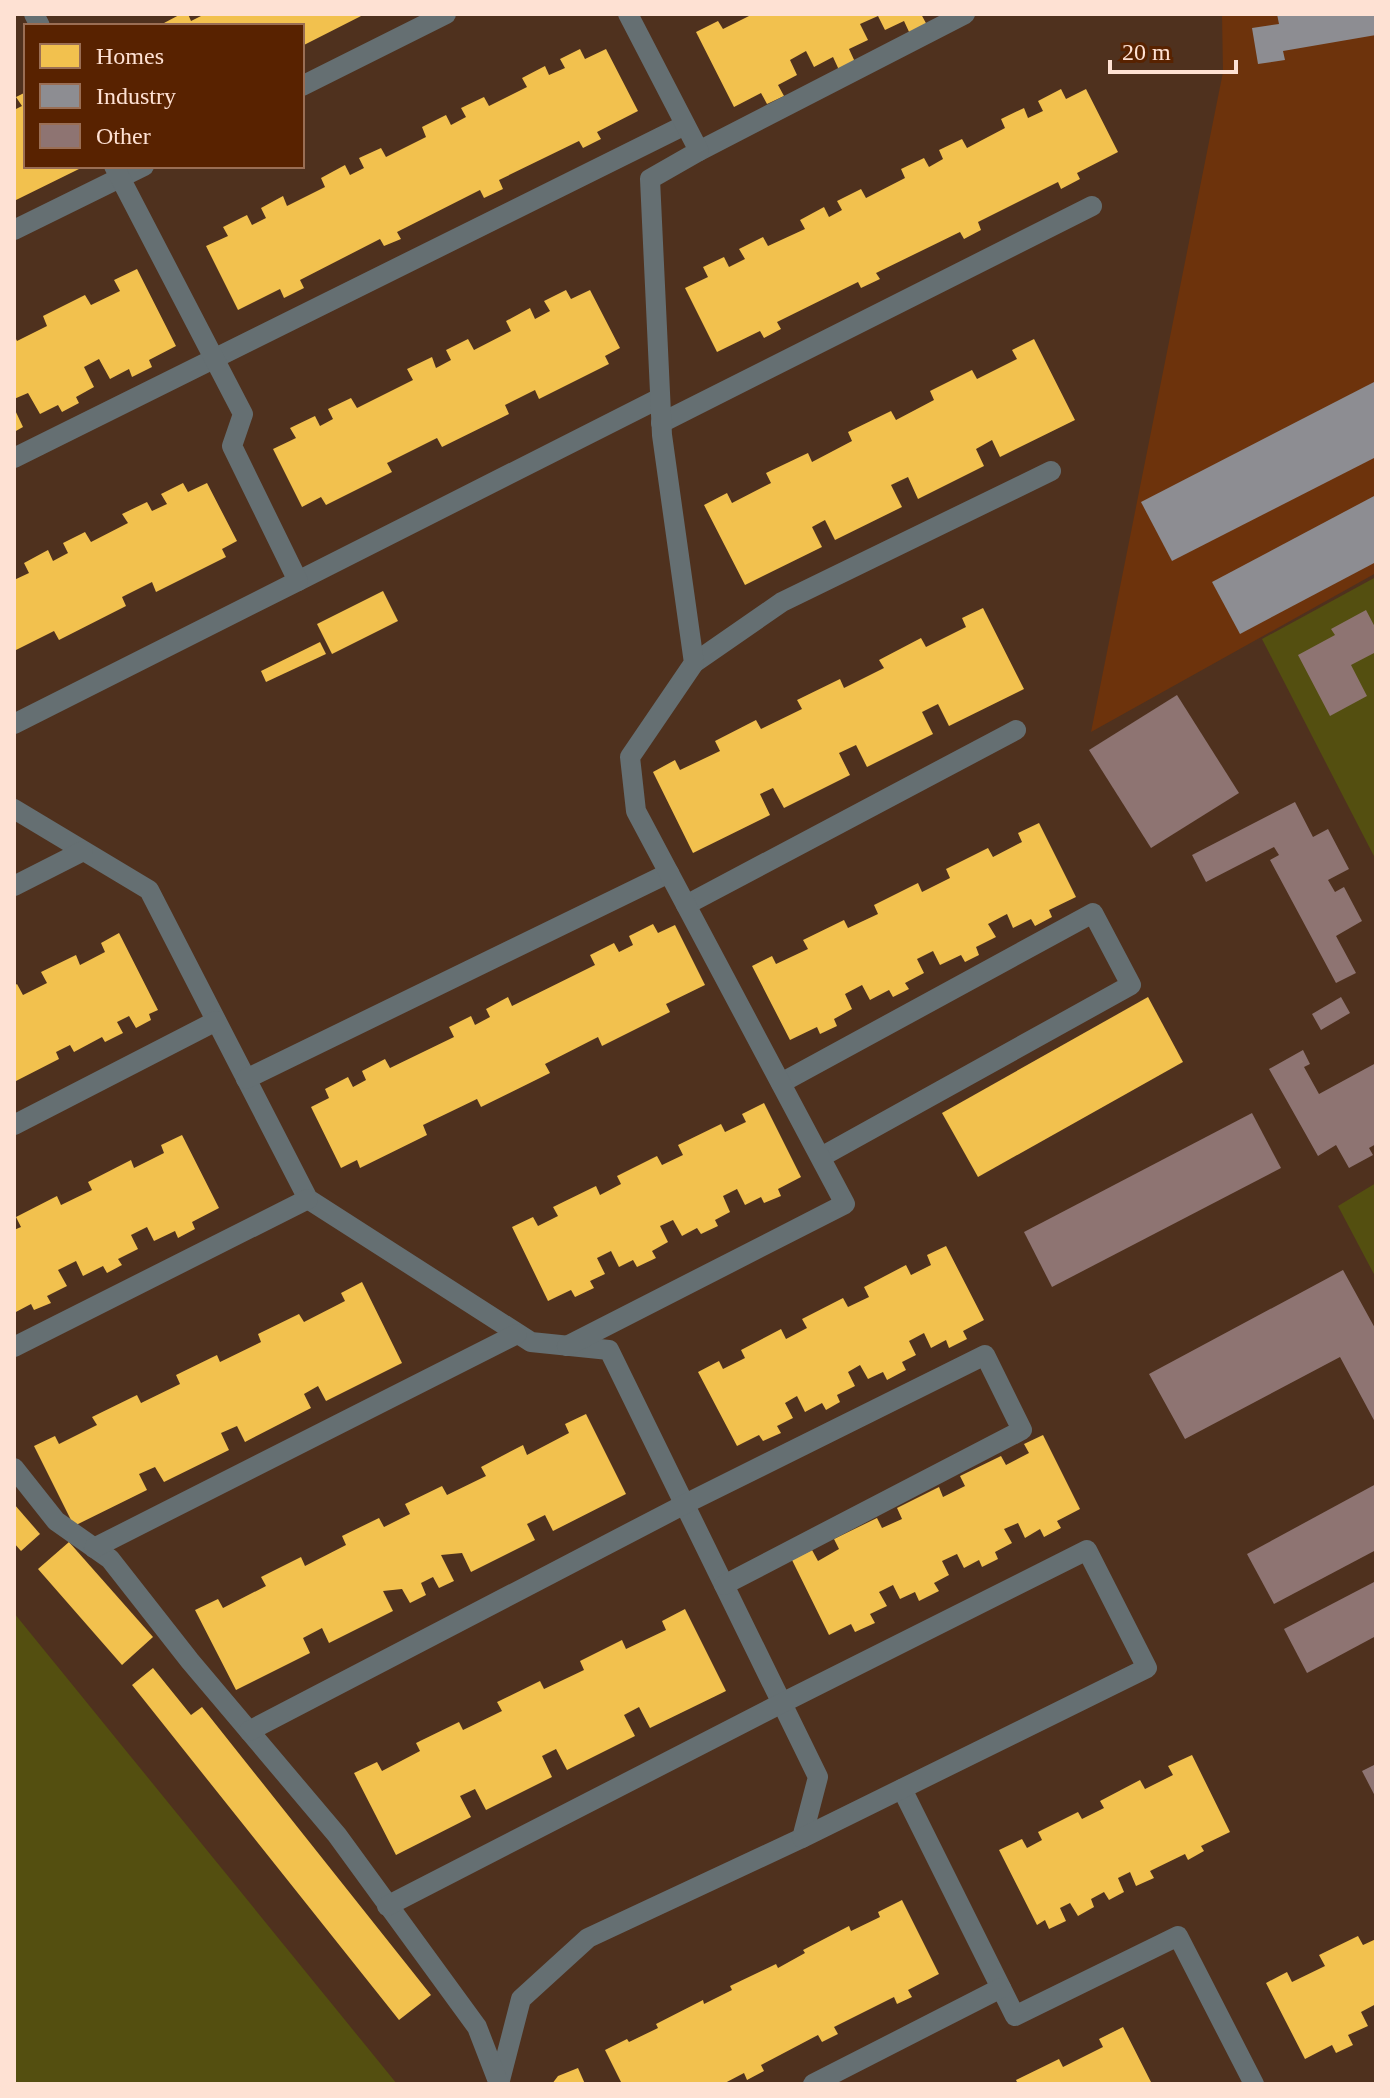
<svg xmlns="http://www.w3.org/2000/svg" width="1390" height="2098" font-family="Georgia,serif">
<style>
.built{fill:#6d330c}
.green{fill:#544f10}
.homes{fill:#f2c14e}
.industry{fill:#8d8d92}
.building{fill:#8e7472}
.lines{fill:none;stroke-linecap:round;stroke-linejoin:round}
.service{stroke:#656f72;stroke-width:20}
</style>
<rect width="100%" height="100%" fill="#4f311e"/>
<path class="built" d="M1222,14H1376V573L1091,732L1223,72Z"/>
<g class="green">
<path d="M1376,577V860L1262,639Z"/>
<path d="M1376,1183V1278L1338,1206Z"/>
<path d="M14,1613L397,2084H14Z"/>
</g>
<g class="homes">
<path d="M181,14H188L191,21L205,14H365L302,46V26H166L164,23Z"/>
<path d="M753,14H921L927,25L910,34L904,21L885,30L878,16L860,24L868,40L849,49L855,62L839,70L833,57L814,67L806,51L790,60L797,75L778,85L784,96L767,104L761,93L734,107L696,32L718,21L723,29Z"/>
<path d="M580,49L585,59L606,49L638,111L597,132L601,139L583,148L579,141L499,180L503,189L484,198L480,190L397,232L401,239L384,246L380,239L300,280L304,288L284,298L280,289L238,310L206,246L228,236L223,227L247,215L252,225L266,218L261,208L283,196L287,206L325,187L321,178L345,165L350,175L364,168L359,158L381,148L386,157L426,137L422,127L446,115L451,125L466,117L461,108L484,97L489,106L527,87L522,78L545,66L549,75L565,68L560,59Z"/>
<path d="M1061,89L1066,99L1086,89L1118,152L1077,173L1080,179L1061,189L1058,182L978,222L981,230L964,239L960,232L876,273L880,279L861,288L858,282L777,322L781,329L764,338L760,331L717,352L685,288L708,277L703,267L724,257L729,267L745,259L739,249L763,237L768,246L805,229L800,220L824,207L829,217L842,210L837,201L861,189L866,198L905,178L901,169L924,158L929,167L943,159L939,150L962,139L967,148L1005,128L1001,119L1024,108L1028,118L1043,111L1038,101Z"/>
<path d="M26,92V166H78L79,169L14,201V110L22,106L16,97Z"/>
<path d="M137,269L176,346L149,360L152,367L132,377L129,369L110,379L99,359L84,367L94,387L76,397L79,403L62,412L58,405L40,414L28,393L14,399V335L17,341L47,326L43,316L85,295L91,305L120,291L114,280Z"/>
<path d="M566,290L571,299L590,290L620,348L605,356L609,364L539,399L535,390L505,405L509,414L442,447L437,438L387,463L392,472L326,505L321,497L302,507L273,449L296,438L290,428L315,416L320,426L333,419L328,409L351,398L357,408L413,380L407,369L432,357L436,368L451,360L446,350L468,339L474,350L511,331L506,321L530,308L535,319L550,311L544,301Z"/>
<path d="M1034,339L1075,420L1000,457L992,440L976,449L984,466L918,499L908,477L891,485L902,507L835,540L825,520L812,527L822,547L745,585L704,505L727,493L732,503L771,483L766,473L808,453L812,462L852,441L848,432L891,411L896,420L934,400L930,391L972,370L977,379L1017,359L1012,350Z"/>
<path d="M14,408L23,427L14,432Z"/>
<path d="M183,483L188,492L207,483L237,541L222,549L226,557L156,592L152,582L122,597L126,606L59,640L54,631L14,651V580L29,573L24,563L48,550L53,561L68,553L63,543L85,532L91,542L128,523L122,514L147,502L152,511L167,504L161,494Z"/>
<path d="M383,591L398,621L332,654L317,624Z"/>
<path d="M983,608L1024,689L949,726L938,704L922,712L933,734L867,767L856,745L839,753L850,775L784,808L773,788L760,794L770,815L693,853L653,772L675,760L680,770L720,751L715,741L756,720L761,729L802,709L797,700L840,679L844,688L884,668L879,660L921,638L926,647L966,627L962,618Z"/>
<path d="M320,642L326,654L266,682L261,671Z"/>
<path d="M1039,823L1076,897L1049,910L1052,917L1035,926L1031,919L1013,928L1007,914L988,924L996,937L976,947L979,955L965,962L961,955L940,965L933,951L917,959L924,973L905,983L909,989L893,997L889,990L870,1000L862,985L845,994L852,1009L834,1019L837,1026L820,1034L817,1027L790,1040L752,966L772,956L776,964L808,949L803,940L844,920L848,928L878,914L874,905L918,883L922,892L950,878L946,869L988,848L993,857L1022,842L1018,833Z"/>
<path d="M653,924L658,933L675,925L705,985L666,1004L670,1012L602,1046L598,1037L545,1064L550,1073L481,1107L477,1099L423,1125L427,1135L360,1168L357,1160L341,1168L311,1107L329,1098L325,1089L348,1077L353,1087L366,1080L362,1071L385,1059L390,1068L454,1037L449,1027L471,1016L475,1025L490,1017L486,1009L508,997L512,1006L595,965L590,955L614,943L619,952L633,945L629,936Z"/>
<path d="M119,933L158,1010L149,1014L151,1020L136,1028L129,1016L117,1022L123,1033L105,1042L102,1037L74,1052L70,1045L56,1052L59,1059L14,1082V986L17,984L23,995L47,983L41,972L76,955L80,965L105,952L101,943Z"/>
<path d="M1148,997L1183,1062L978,1177L942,1113Z"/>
<path d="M764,1103L801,1177L778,1189L781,1196L764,1203L761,1197L745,1205L737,1189L723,1196L730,1212L715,1220L718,1226L701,1234L697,1228L682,1236L673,1220L660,1226L668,1242L652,1251L656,1258L637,1267L633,1260L619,1267L611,1251L597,1258L605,1274L590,1281L594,1288L575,1297L571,1290L548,1301L512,1227L533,1217L538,1226L558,1216L553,1207L596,1186L600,1195L621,1184L617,1176L657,1156L662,1165L683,1155L678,1145L721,1124L725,1132L746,1122L742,1114Z"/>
<path d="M182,1135L219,1208L192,1222L195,1229L178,1238L175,1231L154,1241L147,1227L131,1235L138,1249L118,1259L122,1265L107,1273L103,1266L83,1276L76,1261L58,1270L67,1286L47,1296L51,1303L34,1310L31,1304L14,1313V1230L21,1227L16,1217L57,1196L61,1205L92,1190L88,1182L131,1160L134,1168L164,1153L161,1145Z"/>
<path d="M946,1246L984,1320L963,1331L967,1339L949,1348L946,1340L931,1348L924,1333L909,1341L916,1355L902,1362L906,1370L887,1380L883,1372L868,1379L860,1365L848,1372L855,1386L837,1395L840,1402L826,1410L822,1403L805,1412L797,1396L785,1403L793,1418L777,1426L781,1433L763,1441L759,1435L737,1446L698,1372L719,1361L723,1369L745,1358L741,1350L781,1329L786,1339L807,1328L802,1319L843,1298L848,1307L869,1297L864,1287L906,1265L911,1275L931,1265L927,1255Z"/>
<path d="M362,1282L402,1363L326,1401L318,1386L304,1394L311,1408L245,1442L237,1426L221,1433L229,1450L164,1482L155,1467L139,1474L147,1490L74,1526L34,1446L55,1436L59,1444L97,1425L92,1417L137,1395L141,1403L180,1384L176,1375L217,1355L220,1362L261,1342L258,1334L299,1314L304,1322L345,1301L341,1293Z"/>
<path d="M586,1414L626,1494L553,1531L545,1515L527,1524L535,1540L471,1572L462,1553L441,1555L454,1581L439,1588L433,1577L421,1583L426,1595L410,1603L402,1589L383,1591L393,1611L329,1643L322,1628L303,1638L310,1653L236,1690L195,1610L218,1599L223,1608L266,1586L261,1577L301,1557L305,1566L346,1545L342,1536L379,1518L384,1527L410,1514L405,1504L442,1486L447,1495L486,1476L481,1467L523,1445L527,1455L569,1433L565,1424Z"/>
<path d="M1043,1435L1080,1509L1057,1521L1061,1528L1044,1537L1040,1529L1025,1538L1018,1523L1004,1529L1012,1543L995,1552L998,1559L982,1567L979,1560L964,1568L957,1554L942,1561L949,1575L934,1583L939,1591L919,1601L915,1592L900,1599L893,1585L879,1592L887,1606L870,1614L875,1623L855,1632L851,1624L829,1635L792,1560L812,1550L818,1561L839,1549L834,1539L877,1518L882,1528L902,1519L897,1508L939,1487L943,1497L965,1486L960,1476L1001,1456L1006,1465L1029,1453L1024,1444Z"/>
<path d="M14,1504L40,1534L21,1551L14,1543Z"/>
<path d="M69,1542L153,1637L122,1665L38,1569Z"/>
<path d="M685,1609L726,1691L650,1728L639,1707L624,1715L635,1736L567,1770L556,1749L542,1756L552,1777L486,1810L475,1789L460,1796L471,1817L396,1855L354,1773L377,1762L382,1771L420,1751L416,1743L459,1722L463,1730L502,1711L497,1702L540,1681L544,1689L584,1670L580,1661L622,1640L626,1649L666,1630L662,1621Z"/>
<path d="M153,1668L191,1715L202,1707L431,1995L399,2020L132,1685Z"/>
<path d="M1192,1755L1230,1832L1201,1846L1204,1851L1188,1860L1185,1854L1150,1871L1154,1878L1136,1886L1130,1872L1118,1878L1124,1892L1109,1900L1104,1892L1091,1899L1094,1907L1078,1916L1070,1903L1060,1908L1066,1921L1049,1929L1045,1920L1037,1925L999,1850L1022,1839L1027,1848L1042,1840L1038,1832L1078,1812L1082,1819L1104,1808L1100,1801L1140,1780L1145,1789L1173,1775L1168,1766Z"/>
<path d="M902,1900L939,1974L908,1990L912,1997L897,2004L894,1997L834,2027L838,2034L822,2042L818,2035L761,2065L764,2071L747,2080L744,2073L723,2084H622L605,2050L627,2039L629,2042L658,2028L656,2024L703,2000L704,2004L732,1990L730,1986L776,1964L778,1968L805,1953L803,1950L849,1926L851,1931L880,1917L878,1912Z"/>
<path d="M1358,1936L1363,1945L1376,1939V2004L1361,2012L1368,2026L1348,2035L1353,2045L1336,2053L1332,2045L1305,2059L1266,1983L1287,1972L1292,1982L1325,1966L1319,1955Z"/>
<path d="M1123,2027L1152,2084H1018L1016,2080L1059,2059L1063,2067L1103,2047L1099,2039Z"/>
<path d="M578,2068L585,2084H552L558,2076Z"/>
</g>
<g class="industry">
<path d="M1277,14H1376V35L1283,51L1285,60L1258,64L1252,28L1279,24Z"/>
<path d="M1376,381V457L1172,561L1141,502Z"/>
<path d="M1376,495V562L1240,634L1212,582Z"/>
</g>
<g class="building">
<path d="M1366,610L1376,629V652L1351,665L1367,696L1330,716L1298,655L1335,635L1331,629Z"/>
<path d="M1177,695L1239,793L1151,848L1089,750Z"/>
<path d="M1295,802L1313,837L1328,829L1349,869L1328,880L1335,892L1344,887L1362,921L1336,936L1356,973L1336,983L1270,860L1279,855L1274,847L1206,882L1192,855Z"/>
<path d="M1341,997L1350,1013L1321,1030L1312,1014Z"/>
<path d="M1303,1050L1310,1064L1304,1067L1319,1094L1376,1063V1144L1369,1148L1373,1155L1349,1168L1336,1145L1318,1156L1269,1069Z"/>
<path d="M1252,1113L1281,1168L1052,1287L1024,1232Z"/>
<path d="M1343,1270L1376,1330V1424L1340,1357L1185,1439L1149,1374Z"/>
<path d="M1376,1484V1550L1274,1604L1247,1554Z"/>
<path d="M1376,1581V1636L1307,1673L1284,1629Z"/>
<path d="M1376,1764V1798L1362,1771Z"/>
</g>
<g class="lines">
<g class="service">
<path d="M34,14L40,26"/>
<path d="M302,86L446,14"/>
<path d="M699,151L965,14"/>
<path d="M14,230L144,166"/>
<path d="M661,423L1092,206"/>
<path d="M14,458L685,125"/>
<path d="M298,581L660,398"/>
<path d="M694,663L782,602L1051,471"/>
<path d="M14,724L298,581L232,446L243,414L114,166"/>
<path d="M14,809L149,890L308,1199L531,1342L609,1350L818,1777L802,1838L588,1938L521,1999L499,2084"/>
<path d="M14,886L83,851"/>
<path d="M686,905L1016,730"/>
<path d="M246,1079L669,873"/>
<path d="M781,1083L1093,913L1131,985L821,1157"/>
<path d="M14,1125L216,1021"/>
<path d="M567,1346L845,1204L636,811L630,757L694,663L662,435L650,179L699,151L628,14"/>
<path d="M14,1347L308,1199"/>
<path d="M14,1468L56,1521L110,1559L190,1661L337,1835L477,2027L499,2084"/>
<path d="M94,1548L517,1334"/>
<path d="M249,1731L685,1504L985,1355L1022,1430L724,1585"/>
<path d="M902,1789L1015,2016L1178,1936L1254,2084"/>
<path d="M387,1906L782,1703L1087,1550L1147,1668L802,1838"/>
<path d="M813,2084L1001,1988"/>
</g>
</g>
<rect width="1390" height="2098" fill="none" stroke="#fee1d3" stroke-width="32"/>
<rect x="24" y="24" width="280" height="144" fill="#582200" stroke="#9a6e54" stroke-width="2"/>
<rect x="40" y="44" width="40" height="24" fill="#f2c14e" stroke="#9a6e54" stroke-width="2"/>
<text x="96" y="64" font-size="24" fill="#fee1d3">Homes</text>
<rect x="40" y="84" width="40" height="24" fill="#8d8d92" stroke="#9a6e54" stroke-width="2"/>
<text x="96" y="104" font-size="24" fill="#fee1d3">Industry</text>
<rect x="40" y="124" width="40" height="24" fill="#8e7472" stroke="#9a6e54" stroke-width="2"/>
<text x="96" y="144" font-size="24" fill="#fee1d3">Other</text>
<path d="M1110 60v12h126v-12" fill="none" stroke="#fee1d3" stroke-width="4"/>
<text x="1122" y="60" font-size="24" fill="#fee1d3" stroke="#582200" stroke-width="6" paint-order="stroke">20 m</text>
</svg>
